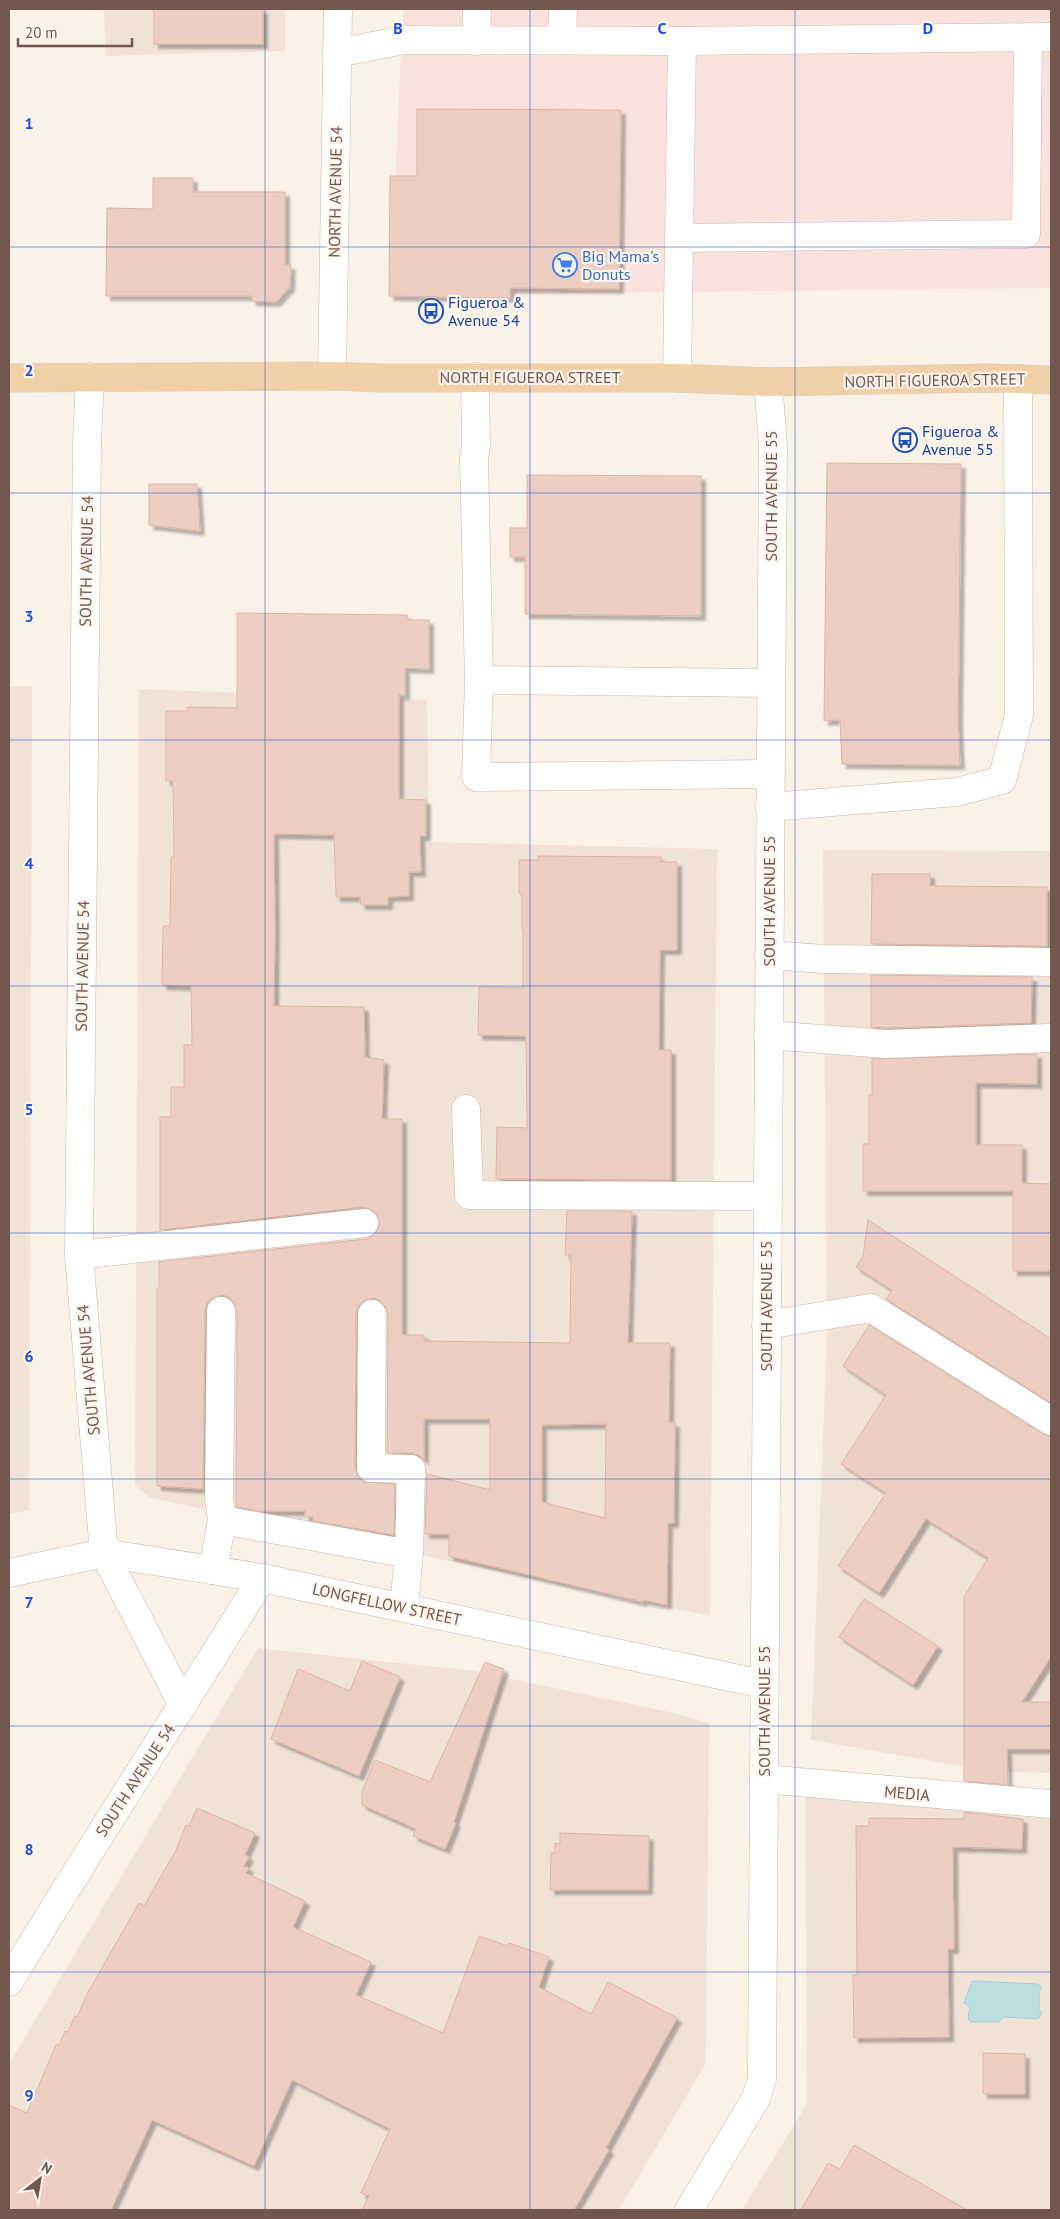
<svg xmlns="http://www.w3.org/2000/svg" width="1060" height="2219" font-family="'PT Sans',sans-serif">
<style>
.residential{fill:#f1e2d6}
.commercial{fill:#f9e2dc}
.water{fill:#bddfe1;stroke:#a5cfd2}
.building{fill:#eccfc2;stroke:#ddb5a4;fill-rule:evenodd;filter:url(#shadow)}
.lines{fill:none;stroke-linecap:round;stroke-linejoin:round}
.minor-casing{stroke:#cbb8ae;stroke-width:29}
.major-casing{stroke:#d7d0cd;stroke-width:29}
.minor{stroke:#fff;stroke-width:28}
.major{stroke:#f1cfa7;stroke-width:28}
.grid{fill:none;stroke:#1d4ed8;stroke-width:1;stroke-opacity:0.55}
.labels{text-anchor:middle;stroke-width:4.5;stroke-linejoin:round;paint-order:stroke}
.street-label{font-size:16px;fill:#71574e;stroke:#fdf5ed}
.shop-label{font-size:16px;fill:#366cbe;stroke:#fdf5ed;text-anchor:start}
.transit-label{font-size:16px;fill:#164399;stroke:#fdf5ed;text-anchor:start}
.grid-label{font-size:16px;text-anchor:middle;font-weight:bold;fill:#1d4ed8;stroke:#fdf5ed;stroke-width:4.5;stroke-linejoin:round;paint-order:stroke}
</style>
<defs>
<filter id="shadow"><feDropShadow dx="4.5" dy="4.5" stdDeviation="1" flood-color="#0004"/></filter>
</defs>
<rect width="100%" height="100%" fill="#faf1e7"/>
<g class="residential">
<path d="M104,9H285V51L106,56Z"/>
<path d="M32,686L29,1510L9,1514V687Z"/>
<path d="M139,689L427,700L429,842L717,849L710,1616L151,1498L135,1485Z"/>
<path d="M823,850L1051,851V1773L990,1771L811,1740L827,1338Z"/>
<path d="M258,1648L474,1671L669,1712L709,1723L706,2063L619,2210H9V2064Z"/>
<path d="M805,1793L1051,1812V2210H742L807,2104Z"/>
</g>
<path class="commercial" d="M403,9H1051V288L390,295Z"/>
<path class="water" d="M972,1981L1038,1984L1042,1988L1039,1992V2009L1042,2013L1038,2019L1003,2017L999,2022H971L968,2019L970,2006L964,2003Z"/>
<g class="building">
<rect x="154" y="9" width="109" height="35"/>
<path d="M417,109L621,110L619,289L510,288V298L389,296L390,176H417Z"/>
<path d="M153,178H193V192H285V265H291L290,287L276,302L252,301L251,296H106L107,208L153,209Z"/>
<path d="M827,463L961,464L958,720L960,765L842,764L840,720L824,721Z"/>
<path d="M527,475L701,476V616L525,614V557H510V528H527Z"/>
<path d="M149,484H197L200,531L149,525Z"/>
<path d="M237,613L407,615V620H429V669L405,668V695H399V799L426,800V836H420L421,872H409V896L388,897V905H361L360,897H336L334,835L274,834L275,929L274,1006L364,1007L365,1057L384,1060L382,1119H402V1335H424V1341L570,1343L571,1255H565L567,1211H632L628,1343H670L669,1422L675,1423L674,1523H668L667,1605L643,1600V1602L449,1556V1534H425L427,1474L490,1490V1419H424V1460L419,1455L412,1453H387L388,1314L385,1306L379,1300L373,1298L364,1301L358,1307L356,1314L355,1468L358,1476L363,1482L395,1484L394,1535L313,1521V1517H305V1511H257L236,1507L237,1311L234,1303L229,1297L222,1295L213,1298L207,1303L205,1311L203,1489L157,1486V1288H159V1262L366,1239L374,1235L378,1229L380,1222L376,1213L370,1209L362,1207L160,1230V1117H171V1087H184V1045H192L191,986L162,985L163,926H170L171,857H174L173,781H166V711H188V707L237,708ZM606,1424L605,1518L542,1502V1425Z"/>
<path d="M538,856L661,857V862H677V950H660L659,1050H671V1180L496,1179L497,1127L527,1128L526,1036L478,1035L479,987L523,988V929H522V894H519V860H538Z"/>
<path d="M872,874H930V886L1047,887V946L871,944Z"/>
<path d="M871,975L1032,977L1031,1023L886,1028L871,1027Z"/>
<path d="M1037,1054V1084L976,1083V1145H1022V1183L1051,1184V1271H1013V1191H863V1144H869V1095H872V1059Z"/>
<path d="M868,1220L1051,1339V1403L886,1299L892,1290L856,1267L863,1256Z"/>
<path d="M869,1325L1043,1434L1051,1436V1657L1022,1702H1051V1749H1007L1008,1785L964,1781V1597L988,1558L926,1519L879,1593L838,1566L886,1493L841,1464L886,1395L843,1366Z"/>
<path d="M864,1599L938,1646L913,1685L839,1637Z"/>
<path d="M362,1661L400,1677L359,1776L271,1739L298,1669L350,1691Z"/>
<path d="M485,1662L504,1669L454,1822L456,1823L445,1849L413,1836L416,1829L362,1805V1792L375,1760L430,1782Z"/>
<path d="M197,1808L255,1833L245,1855L249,1857L244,1866L249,1868L246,1873L305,1901L293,1927L371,1962L356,1995L443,2033L479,1936L508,1946L509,1943L549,1957L539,1987L591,2014L608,1982L677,2018L606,2148L609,2150L574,2210H362L369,2196L361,2193L390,2129L292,2080L254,2166L152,2120L111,2210H9V2105L27,2113L56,2045H59L65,2031L68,2032L75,2016L77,2017L87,1994L139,1903L144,1906L176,1850L186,1825L189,1826Z"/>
<path d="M964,1812L1023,1819L1022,1849L953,1847L954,1949H948L949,2037L854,2038L853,1975H857L856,1826H869V1818L964,1819Z"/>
<path d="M560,1833L649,1836L648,1890H550L551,1853H555V1843L560,1844Z"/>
<path d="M983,2053L1025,2054V2094H983Z"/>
<path d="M854,2145L967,2210H801L828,2163L840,2169Z"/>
</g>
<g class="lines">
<defs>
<g id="minor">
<path d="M562,40L563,9"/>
<path d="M476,41L477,9"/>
<path d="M337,53L404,40L682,41L1051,37"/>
<path d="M680,238L1026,234L1028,37"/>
<path d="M332,376L338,9"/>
<path d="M90,377L87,443L79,1255L104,1553L183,1705"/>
<path d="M475,377L476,445L474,459L479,680L476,777L770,774"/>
<path d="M677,378L682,41"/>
<path d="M479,680L771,683"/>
<path d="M770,807L957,792L1002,780L1019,715L1018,379"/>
<path d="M769,955L824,959L1051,962"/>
<path d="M768,1035L886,1044L1051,1038"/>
<path d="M466,1109L469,1195L767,1196"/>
<path d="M79,1255L364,1223"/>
<path d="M372,1314L371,1468L411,1469L409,1554"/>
<path d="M766,1325L871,1308L1051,1421"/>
<path d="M222,1520L409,1554L404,1607"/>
<path d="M213,1570L222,1520L219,1498L221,1311"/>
<path d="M9,1573L104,1553L262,1578L763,1684"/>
<path d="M764,1779L1051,1804"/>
<path d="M9,1982C91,1846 178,1714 262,1578"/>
<path d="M689,2210L756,2098L762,2079L773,445L768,382"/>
</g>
<path id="major" d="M9,378L332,376L380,378H677L768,382L989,378L1051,380"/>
</defs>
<use href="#minor" class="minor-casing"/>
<use href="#major" class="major-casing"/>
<use href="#minor" class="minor"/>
<use href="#major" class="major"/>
</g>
<path class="grid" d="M265,9V2210M530,9V2210M795,9V2210M9,247H1051M9,493H1051M9,740H1051M9,986H1051M9,1233H1051M9,1479H1051M9,1726H1051M9,1972H1051"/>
<defs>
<symbol id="supermarket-ring" viewBox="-11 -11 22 22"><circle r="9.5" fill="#fdf5ed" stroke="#3f7fe0" stroke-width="1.5"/><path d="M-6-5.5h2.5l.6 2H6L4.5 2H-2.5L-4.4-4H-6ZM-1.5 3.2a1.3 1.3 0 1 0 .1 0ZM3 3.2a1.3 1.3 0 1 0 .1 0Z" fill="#3f7fe0"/></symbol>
<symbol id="bus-ring" viewBox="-11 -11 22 22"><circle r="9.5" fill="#fdf5ed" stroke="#1a4fb4" stroke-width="1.5"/><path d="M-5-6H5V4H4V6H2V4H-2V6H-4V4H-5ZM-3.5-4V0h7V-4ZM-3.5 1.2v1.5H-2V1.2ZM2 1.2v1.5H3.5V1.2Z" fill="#1a4fb4"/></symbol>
</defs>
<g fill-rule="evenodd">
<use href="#supermarket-ring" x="551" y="251" width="28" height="28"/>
<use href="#bus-ring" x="417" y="297" width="28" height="28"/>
<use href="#bus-ring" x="891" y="426" width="28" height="28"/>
</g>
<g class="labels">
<g class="street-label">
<text transform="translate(335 192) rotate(-89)" y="6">NORTH AVENUE 54</text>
<text x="530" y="383">NORTH FIGUEROA STREET</text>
<text transform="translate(935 380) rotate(-1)" y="6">NORTH FIGUEROA STREET</text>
<text transform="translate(771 496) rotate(-90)" y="6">SOUTH AVENUE 55</text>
<text transform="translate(86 561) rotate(-89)" y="6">SOUTH AVENUE 54</text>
<text transform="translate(769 901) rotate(-90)" y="6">SOUTH AVENUE 55</text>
<text transform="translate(82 966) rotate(-89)" y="6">SOUTH AVENUE 54</text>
<text transform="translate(766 1306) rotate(-90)" y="6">SOUTH AVENUE 55</text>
<text transform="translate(88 1370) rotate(-95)" y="6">SOUTH AVENUE 54</text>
<text transform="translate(387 1604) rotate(12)" y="6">LONGFELLOW STREET</text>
<text transform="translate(764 1711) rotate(-90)" y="6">SOUTH AVENUE 55</text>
<text transform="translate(135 1780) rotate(-57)" y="6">SOUTH AVENUE 54</text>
<text transform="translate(907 1793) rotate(5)" y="6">MEDIA</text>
</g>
<g class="shop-label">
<text x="582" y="262">Big Mama's<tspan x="582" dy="18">Donuts</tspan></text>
</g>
<g class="transit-label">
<text x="448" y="308">Figueroa &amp;<tspan x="448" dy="18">Avenue 54</tspan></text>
<text x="922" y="437">Figueroa &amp;<tspan x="922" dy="18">Avenue 55</tspan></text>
</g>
</g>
<g class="grid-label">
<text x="398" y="34">B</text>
<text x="662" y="34">C</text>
<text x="928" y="34">D</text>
<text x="29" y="129">1</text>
<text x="29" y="376">2</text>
<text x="29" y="622">3</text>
<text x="29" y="869">4</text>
<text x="29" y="1115">5</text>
<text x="29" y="1362">6</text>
<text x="29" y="1608">7</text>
<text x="29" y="1855">8</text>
<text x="29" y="2101">9</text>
</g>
<rect width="1060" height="2219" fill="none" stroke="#71574e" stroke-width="20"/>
<g transform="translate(40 2179) rotate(31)" stroke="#fdf5ed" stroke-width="4" paint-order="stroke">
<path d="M0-4L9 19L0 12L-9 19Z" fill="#71574e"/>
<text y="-8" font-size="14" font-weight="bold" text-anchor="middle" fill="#71574e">N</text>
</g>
<path d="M18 38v8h114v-8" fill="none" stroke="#71574e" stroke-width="2.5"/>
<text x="25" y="38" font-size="15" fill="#71574e" stroke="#fdf5ed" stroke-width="4" paint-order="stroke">20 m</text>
</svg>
